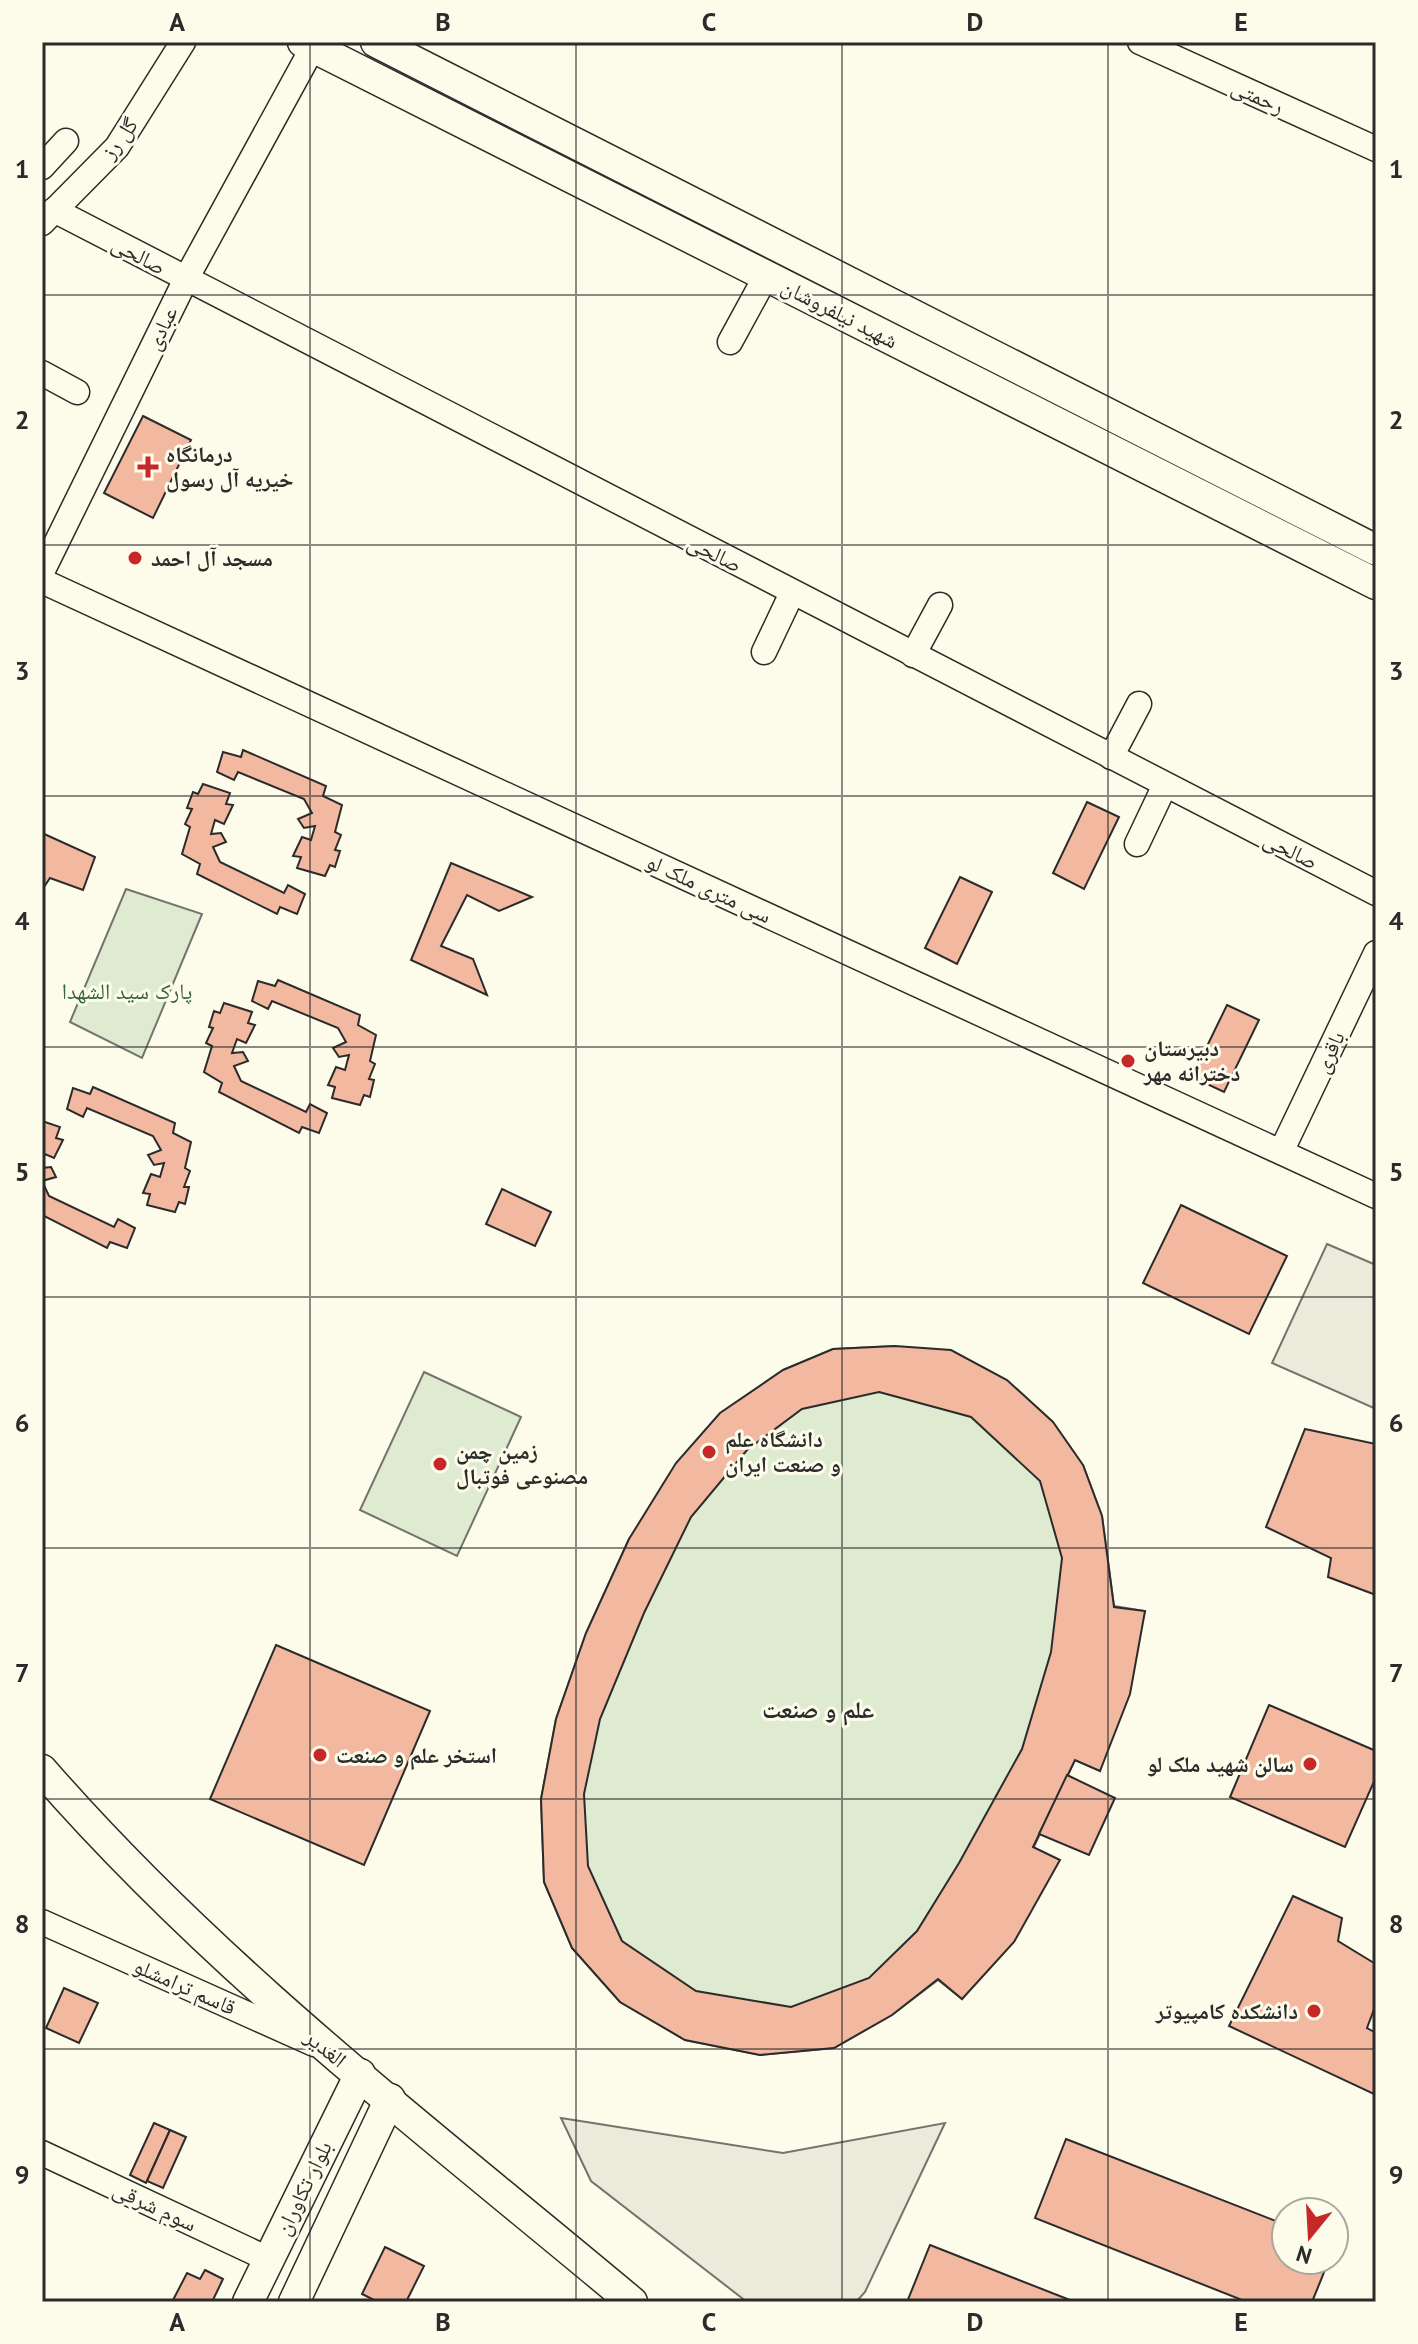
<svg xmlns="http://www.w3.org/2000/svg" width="1418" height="2344" font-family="'PT Sans','Noto Naskh Arabic',sans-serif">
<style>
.green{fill:#deebd1;stroke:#74746e;stroke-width:2}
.parking{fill:#eceadb;stroke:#74746e;stroke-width:2}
.building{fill:#f2b8a0;stroke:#2b2b2b;stroke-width:2;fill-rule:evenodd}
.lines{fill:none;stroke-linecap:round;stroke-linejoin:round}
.minor-casing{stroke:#2b2b2b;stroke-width:27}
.major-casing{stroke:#2b2b2b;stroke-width:33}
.minor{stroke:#fdfbea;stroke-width:24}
.major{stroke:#fdfbea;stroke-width:30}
.grid{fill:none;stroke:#2b2b2b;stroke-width:2;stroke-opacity:0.55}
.poi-dot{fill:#c62828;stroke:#fdfbea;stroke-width:3}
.labels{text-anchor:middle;stroke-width:6;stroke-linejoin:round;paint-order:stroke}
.street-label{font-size:22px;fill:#2b2b2b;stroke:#fdfbea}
.poi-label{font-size:22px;font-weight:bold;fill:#2b2b2b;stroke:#fdfbea;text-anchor:start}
.park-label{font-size:22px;fill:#34623c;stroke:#fdfbea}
.neighbourhood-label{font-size:24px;font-weight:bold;fill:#2b2b2b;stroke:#fdfbea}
.neatline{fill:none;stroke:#2b2b2b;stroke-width:3}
.grid-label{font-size:26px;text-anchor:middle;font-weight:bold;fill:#2b2b2b}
</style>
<rect width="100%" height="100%" fill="#fdfbea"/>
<g class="green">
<path d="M126,889L202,914L142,1058L70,1022Z"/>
<path d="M895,1346L1083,1465L1102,1516L1114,1606L1145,1611L1100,1771L1075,1760L962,1999L938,1980L892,2015L834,2048L760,2055L685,2040L620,2002L572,1948L544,1882L541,1799L556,1719L586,1633L629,1539L783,1370L833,1349Z"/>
<path d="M424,1372L521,1417L457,1556L360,1510Z"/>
</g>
<g class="parking">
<path d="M1327,1244L1376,1265V1409L1272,1363Z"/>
<path d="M561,2118L783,2153L945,2123L865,2292L856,2302H747L591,2181Z"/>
</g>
<g class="building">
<path d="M143,416L191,440L153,518L104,493Z"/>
<path d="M243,750L326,786L323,796L342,805L335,832L341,835L335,850L340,851L335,867L330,865L325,876L297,868L301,857L293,856L302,837L311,840L315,826L304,828L298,819L312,813L304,799L238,772L234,780L217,772L223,752L241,757Z"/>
<path d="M203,784L230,793L226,804L233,805L224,824L215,820L211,834L221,833L226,842L213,847L220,862L284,893L288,885L305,894L297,914L280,907L277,914L197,874L200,864L182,854L190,827L185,824L192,809L187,808L193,792L198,794Z"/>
<path d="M1087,802L1119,817L1084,889L1053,873Z"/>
<path d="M42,833L95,857L83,890L50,878L42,890Z"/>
<path d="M451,863L532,897L499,911L467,895L441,946L473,959L487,995L411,960Z"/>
<path d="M960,877L992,892L957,964L925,948Z"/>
<path d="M278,980L360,1015L358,1025L376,1035L370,1061L375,1064L369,1079L374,1080L370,1097L364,1095L360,1105L332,1098L335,1087L328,1085L336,1067L345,1070L349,1055L339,1057L333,1048L346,1042L338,1028L272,1001L268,1009L252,1001L258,981L275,986Z"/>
<path d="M224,1003L252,1012L248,1023L255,1025L246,1043L237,1039L232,1053L243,1052L248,1061L234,1066L241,1081L306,1112L310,1104L327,1113L319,1133L302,1127L299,1133L219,1092L222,1083L204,1072L212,1046L206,1043L213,1028L209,1027L214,1011L220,1013Z"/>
<path d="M1227,1005L1259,1020L1224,1092L1192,1077Z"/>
<path d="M93,1087L175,1123L173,1133L191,1142L185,1168L190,1171L184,1187H189L185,1204L179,1202L175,1212L147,1205L150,1194L143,1193L151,1174L160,1177L164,1163L154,1165L148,1155L161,1150L153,1136L87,1108L83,1117L67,1109L73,1088L90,1094Z"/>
<path d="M42,1121L60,1127L56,1138L63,1140L54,1158L45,1154L42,1163Z"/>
<path d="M51,1167L56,1177L42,1181L49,1196L114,1227L118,1219L135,1228L127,1248L110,1242L107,1248L42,1215V1168Z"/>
<path d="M502,1189L551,1212L535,1246L486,1224Z"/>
<path d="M1181,1205L1287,1256L1249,1334L1143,1283Z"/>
<path d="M895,1346L951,1350L1007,1380L1053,1422L1083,1465L1102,1516L1114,1607L1145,1611L1130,1694L1100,1771L1075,1760L1033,1847L1060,1860L1014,1942L962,1999L938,1979L892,2015L834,2048L760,2055L685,2040L620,2002L572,1948L544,1882L541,1799L556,1719L586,1633L629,1539L676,1463L720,1413L783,1370L833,1349ZM879,1392L971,1417L1040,1481L1062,1558L1051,1652L1022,1749L959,1863L917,1931L869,1978L791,2007L696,1991L622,1941L588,1866L584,1794L600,1719L644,1613L691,1517L747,1450L802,1409Z"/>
<path d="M1305,1429L1376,1444V1595L1328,1577L1331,1558L1266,1527Z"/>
<path d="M276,1645L430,1711L364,1865L210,1799Z"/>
<path d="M1269,1705L1376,1751V1777L1345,1847L1230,1797Z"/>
<path d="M1067,1775L1115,1798L1089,1855L1039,1834Z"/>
<path d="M1293,1896L1342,1918L1338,1941L1374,1963L1376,2004L1367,2028L1376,2033V2095L1229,2026Z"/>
<path d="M64,1988L98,2003L79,2043L46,2028Z"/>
<path d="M154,2123L170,2130L146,2183L130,2175Z"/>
<path d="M170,2130L186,2137L163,2188L147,2181Z"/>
<path d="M1066,2139L1286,2225V2260H1329L1312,2302H1247L1035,2218Z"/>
<path d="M930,2245L1075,2302H907Z"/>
<path d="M385,2247L424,2266L406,2302H378L362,2294Z"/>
<path d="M205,2270L223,2279L212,2302H172L187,2273L200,2279Z"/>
</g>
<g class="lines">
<defs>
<g id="minor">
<path d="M1140,42L1376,149"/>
<path d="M42,167L66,141"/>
<path d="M54,210L1376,893"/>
<path d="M42,223L117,147L183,42"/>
<path d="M730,342L766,276"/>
<path d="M42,373L77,392"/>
<path d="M42,572L186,279L313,47"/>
<path d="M42,581L1376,1196"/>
<path d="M764,652L792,593"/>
<path d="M913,655L940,605"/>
<path d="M1111,757L1139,704"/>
<path d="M1137,844L1165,785"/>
<path d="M1281,1152L1376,953"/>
<path d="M42,1922L314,2044"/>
<path d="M42,2153L268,2259"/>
</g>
<g id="major">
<path d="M303,42L1376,584"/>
<path d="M376,42L1376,550"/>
<path d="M42,1770C217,1971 429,2132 632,2302"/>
<path d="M248,2302L360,2074"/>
<path d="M294,2302L390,2099"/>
</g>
</defs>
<use href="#minor" class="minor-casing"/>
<use href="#major" class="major-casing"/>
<use href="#minor" class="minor"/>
<use href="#major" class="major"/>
</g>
<path class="grid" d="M310,42V2302M576,42V2302M842,42V2302M1108,42V2302M42,295H1376M42,545H1376M42,796H1376M42,1047H1376M42,1297H1376M42,1548H1376M42,1799H1376M42,2049H1376"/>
<g class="poi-dot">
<path d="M144 455h8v8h8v8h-8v8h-8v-8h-8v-8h8z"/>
<circle cx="135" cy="558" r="8"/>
<circle cx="1128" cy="1061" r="8"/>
<circle cx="709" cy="1452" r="8"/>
<circle cx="440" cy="1464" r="8"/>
<circle cx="320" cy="1755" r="8"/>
<circle cx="1310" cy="1764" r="8"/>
<circle cx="1314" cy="2011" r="8"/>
</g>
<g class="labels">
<g class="street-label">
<text transform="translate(1258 96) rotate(24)" y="8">رحمتی</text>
<text transform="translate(119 138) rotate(-53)" y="8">گل رز</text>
<text transform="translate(139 255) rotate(28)" y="8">صالحی</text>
<text transform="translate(840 313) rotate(27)" y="8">شهید نیلفروشان</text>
<text transform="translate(161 328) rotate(-64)" y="8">عبادی</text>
<text transform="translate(715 553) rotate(27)" y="8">صالحی</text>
<text transform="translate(1291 850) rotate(27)" y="8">صالحی</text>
<text transform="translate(709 888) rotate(25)" y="8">سی متری ملک لو</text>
<text transform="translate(1329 1052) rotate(-65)" y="8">باقری</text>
<text transform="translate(185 1986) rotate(24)" y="8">قاسم ترامشلو</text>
<text transform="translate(326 2048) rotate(39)" y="8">الغدیر</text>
<text transform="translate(303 2188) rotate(-64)" y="8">بلوار تکاوران</text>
<text transform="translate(155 2206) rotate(25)" y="8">سوم شرقی</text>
</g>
<g class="poi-label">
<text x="166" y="462">درمانگاه<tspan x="166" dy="25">خیریه آل رسول</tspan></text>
<text x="151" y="566">مسجد آل احمد</text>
<text x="1144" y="1056">دبیرستان<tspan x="1144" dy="25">دخترانه مهر</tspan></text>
<text x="725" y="1447">دانشگاه علم<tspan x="725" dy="25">و صنعت ایران</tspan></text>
<text x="456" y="1459">زمین چمن<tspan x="456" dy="25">مصنوعی فوتبال</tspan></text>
<text x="336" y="1763">استخر علم و صنعت</text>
<text x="1294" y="1772" text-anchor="end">سالن شهید ملک لو</text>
<text x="1298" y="2019" text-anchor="end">دانشکده کامپیوتر</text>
</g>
<g class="park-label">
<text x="127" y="999">پارک سید الشهدا</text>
</g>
<g class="neighbourhood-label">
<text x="818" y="1718">علم و صنعت</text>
</g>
</g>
<rect width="1418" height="2344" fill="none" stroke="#fdfbea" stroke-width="88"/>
<g transform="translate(1310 2236) rotate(198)"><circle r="38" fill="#fdfbea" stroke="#a9a89e" stroke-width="2"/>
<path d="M0-6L14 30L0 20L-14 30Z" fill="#c62828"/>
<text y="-12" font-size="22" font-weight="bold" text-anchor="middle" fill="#2b2b2b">N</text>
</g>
<rect x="44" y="44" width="1330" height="2256" class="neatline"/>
<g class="grid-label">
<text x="177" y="31">A</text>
<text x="443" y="31">B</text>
<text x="709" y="31">C</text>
<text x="975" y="31">D</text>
<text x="1241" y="31">E</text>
<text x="22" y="178">1</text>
<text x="1396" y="178">1</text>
<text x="22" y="429">2</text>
<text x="1396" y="429">2</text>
<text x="22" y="680">3</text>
<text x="1396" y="680">3</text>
<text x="22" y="930">4</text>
<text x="1396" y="930">4</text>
<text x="22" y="1181">5</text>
<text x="1396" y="1181">5</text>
<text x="22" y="1432">6</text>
<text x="1396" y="1432">6</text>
<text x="22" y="1682">7</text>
<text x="1396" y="1682">7</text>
<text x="22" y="1933">8</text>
<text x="1396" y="1933">8</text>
<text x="22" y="2184">9</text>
<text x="1396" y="2184">9</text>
<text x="177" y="2331">A</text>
<text x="443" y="2331">B</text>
<text x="709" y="2331">C</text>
<text x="975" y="2331">D</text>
<text x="1241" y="2331">E</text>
</g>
</svg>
